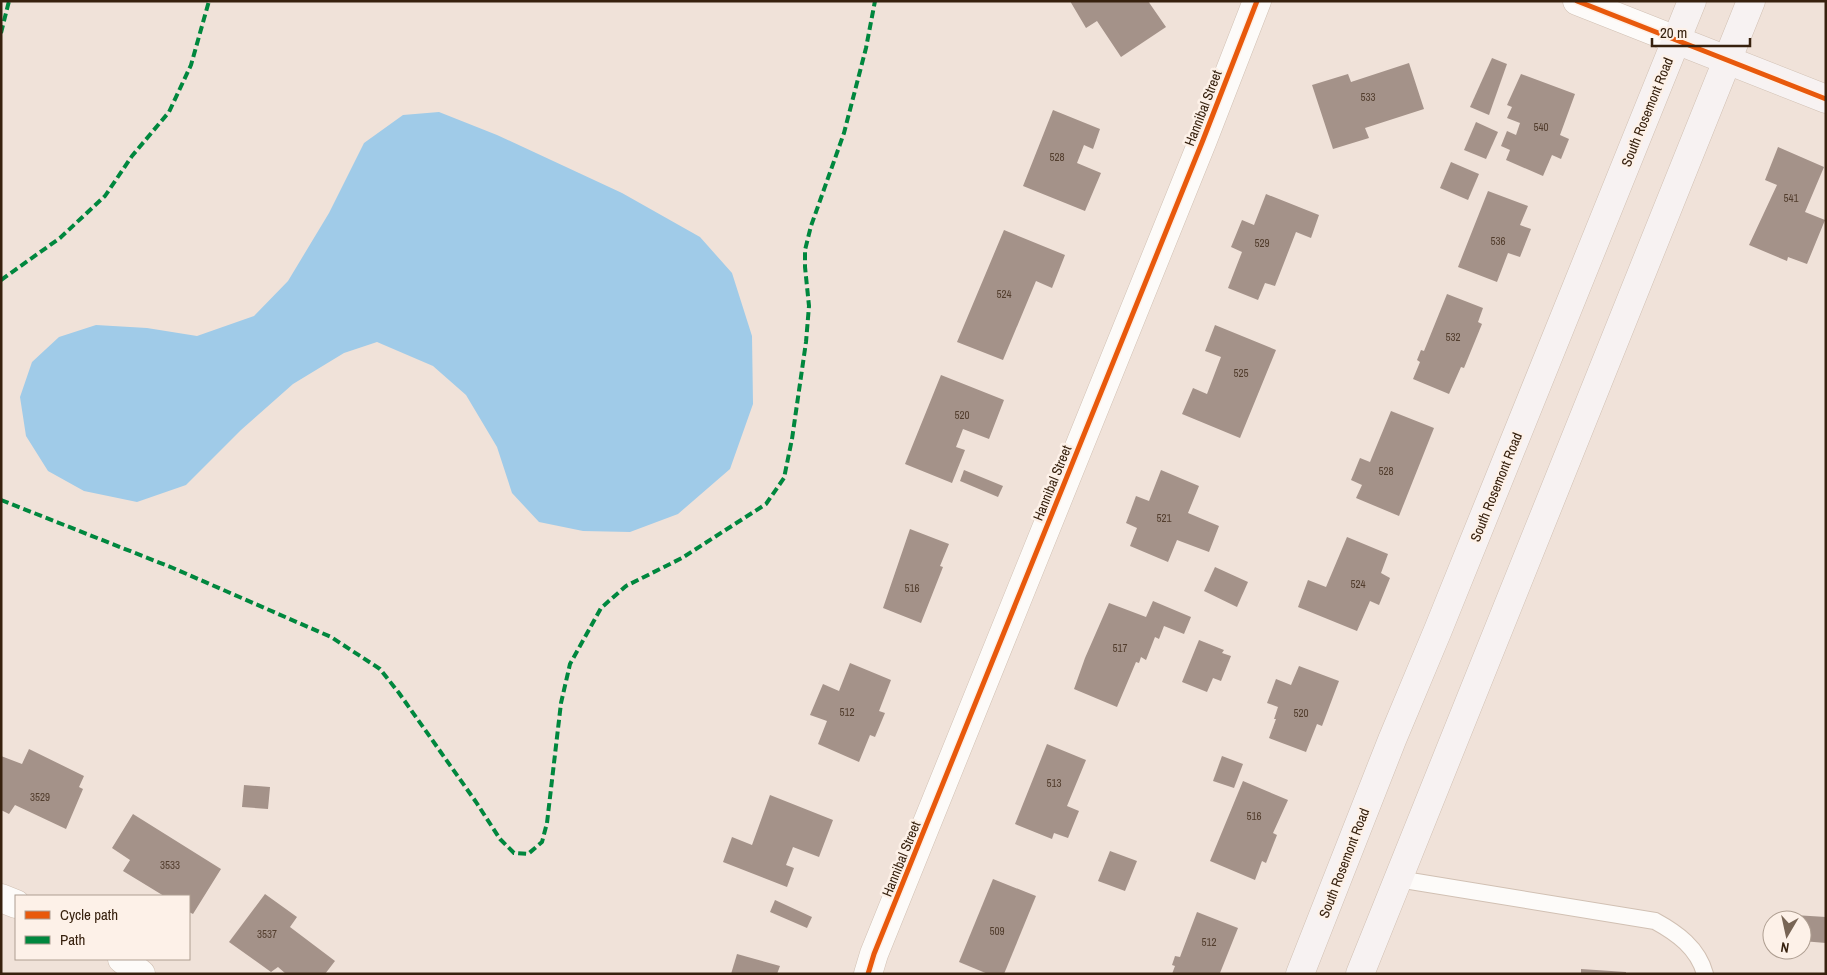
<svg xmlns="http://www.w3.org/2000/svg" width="1827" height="975" font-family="'Archivo Narrow',sans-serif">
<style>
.water{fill:#a0cbe8}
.building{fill:#a49289}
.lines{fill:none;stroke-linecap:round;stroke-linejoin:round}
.lane-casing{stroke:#d1c0b3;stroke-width:18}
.street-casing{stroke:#d1c0b3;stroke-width:29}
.secondary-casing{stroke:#d1c0b3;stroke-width:29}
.lane{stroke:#fdfbf9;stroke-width:16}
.street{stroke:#fdfbf9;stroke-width:28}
.secondary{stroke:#f7f2f2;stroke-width:28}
.quiet{stroke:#00873e;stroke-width:4;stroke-dasharray:8 4;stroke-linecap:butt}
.cycleway-casing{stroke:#fdf1e8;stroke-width:8}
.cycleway{stroke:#e8590c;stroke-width:5}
.labels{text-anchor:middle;stroke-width:5;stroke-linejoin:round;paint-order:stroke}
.number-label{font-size:11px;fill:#523d2d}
.street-label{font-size:14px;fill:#37210e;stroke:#fdf1e8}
</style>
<rect width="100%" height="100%" fill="#f0e2d9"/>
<path class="water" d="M439,112L497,135L622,193L700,237L732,273L752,336L753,404L730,469L678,514L630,532L583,531L539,522L512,493L497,447L466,395L433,366L377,342L344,353L293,384L241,430L186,485L137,502L84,491L48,471L26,436L20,397L32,362L59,337L96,325L147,328L197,336L254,316L288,281L329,213L364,143L403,115Z"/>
<g class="building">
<path d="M1070,1H1148L1166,27L1121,57L1097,21L1086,28Z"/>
<path d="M1492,58L1507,64L1489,115L1470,107Z"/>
<path d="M1409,63L1424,109L1365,128L1369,138L1333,149L1312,85L1348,74L1351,82Z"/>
<path d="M1521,74L1575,94L1560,135L1569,139L1561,159L1552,155L1543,176L1506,160L1510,150L1501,146L1507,131L1516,135L1520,123L1507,118L1512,107L1507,105Z"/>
<path d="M1053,110L1100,129L1093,149L1084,145L1077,163L1101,173L1085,211L1023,186Z"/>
<path d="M1476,122L1498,132L1486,159L1464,150Z"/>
<path d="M1778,147L1824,167L1805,212L1825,220L1807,264L1788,257L1787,261L1749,245L1777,185L1765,180Z"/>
<path d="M1451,162L1479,174L1468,200L1440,188Z"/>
<path d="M1488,191L1528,206L1520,225L1531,229L1520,257L1508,253L1497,282L1458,267Z"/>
<path d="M1266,194L1319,215L1311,238L1296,232L1275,286L1265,283L1258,300L1228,288L1242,252L1231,247L1242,220L1254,225Z"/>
<path d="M1004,230L1065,255L1052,288L1036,281L1003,360L957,342Z"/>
<path d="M1447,294L1483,308L1478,322L1482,324L1464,368L1461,367L1449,394L1413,379L1420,362L1417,360L1421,350L1424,351Z"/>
<path d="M1215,325L1276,350L1240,438L1182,414L1193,388L1207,394L1221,357L1205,351Z"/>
<path d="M941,375L1004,400L989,439L963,429L956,447L965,450L952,483L905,464Z"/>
<path d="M1391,411L1434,428L1399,516L1356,498L1362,485L1351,480L1360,458L1370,462Z"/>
<path d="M964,470L1003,486L998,497L960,481Z"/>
<path d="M1161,470L1199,486L1188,513L1219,526L1209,552L1177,540L1168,562L1130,546L1137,528L1126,523L1136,496L1149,501Z"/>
<path d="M910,529L949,544L940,566L943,567L921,623L883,608Z"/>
<path d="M1347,537L1388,554L1381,573L1390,578L1379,605L1370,601L1357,631L1298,607L1308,580L1326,587Z"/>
<path d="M1215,567L1248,582L1237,607L1204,591Z"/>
<path d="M1153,601L1191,617L1184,634L1164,626L1159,639L1155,637L1146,660L1141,657L1139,663L1136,662L1117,707L1074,689L1085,658L1109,603L1146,617Z"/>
<path d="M1199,640L1224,650L1222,653L1231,656L1221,681L1213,678L1207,692L1182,682Z"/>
<path d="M850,663L891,680L879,711L885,713L875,737L870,735L859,762L818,744L827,721L810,715L823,684L839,691Z"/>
<path d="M1299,666L1339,681L1322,726L1317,724L1306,752L1269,738L1276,719H1274L1278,707L1267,703L1276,679L1291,685Z"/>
<path d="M1047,744L1086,760L1067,806L1079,811L1068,838L1054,833L1052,839L1015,824Z"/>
<path d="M29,749L84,776L79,787L83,789L66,829L15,805L9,814L1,810V756L22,764Z"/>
<path d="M1222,756L1243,764L1234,788L1213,781Z"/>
<path d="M1243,781L1288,800L1273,833L1277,835L1266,863L1262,861L1255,880L1210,861Z"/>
<path d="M244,785L270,787L268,809L242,807Z"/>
<path d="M770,795L833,820L819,857L793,847L786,865L794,868L787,887L723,862L732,837L752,845Z"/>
<path d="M133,814L221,869L193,914L189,912V896H164L123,871L130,860L112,848Z"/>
<path d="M1110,851L1137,861L1125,891L1098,881Z"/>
<path d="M993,879L1036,896L1004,974H988L959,962Z"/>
<path d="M265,894L297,917L290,927L335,961L325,974H286L278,967L271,972L229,942Z"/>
<path d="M775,900L812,917L807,928L770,912Z"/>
<path d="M1197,912L1238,928L1220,973L1172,974L1175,966L1172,965L1175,956L1180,957Z"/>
<path d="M1794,915L1826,917V943L1802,941V920H1793Z"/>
<path d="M737,954L780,966L777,974H731Z"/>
<path d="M1581,969L1626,972V974H1581Z"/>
</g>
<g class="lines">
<defs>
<path id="lane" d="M1398,879L1655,921C1677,933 1698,948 1705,974"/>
<g id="street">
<path d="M1577,1L1676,40"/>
<path d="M1,898L16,904"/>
<path d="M122,959L141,974"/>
<path d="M868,974L874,954L1203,140L1257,1"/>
</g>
<g id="secondary">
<path d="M1676,40L1826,99"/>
<path d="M1300,974L1392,740L1438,630L1692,1"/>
<path d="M1360,974L1751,1"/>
</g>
</defs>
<use href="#lane" class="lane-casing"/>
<use href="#street" class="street-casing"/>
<use href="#secondary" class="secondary-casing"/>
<use href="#lane" class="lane"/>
<use href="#street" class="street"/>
<use href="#secondary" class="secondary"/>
<g class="quiet">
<path d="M1,33L9,1"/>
<path d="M1,280L60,238L105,196L132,156L169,112L191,65L209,1"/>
<path d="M1,500L173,568L331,637L380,669L399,693L476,802L500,839L514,853L528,854L542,842L547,823L561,703L570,664L601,608L626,586L682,558L766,504L784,478L792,439L806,342L809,306L805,267V250L811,226L844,133L866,48L875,1"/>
</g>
<defs>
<g id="cycleway">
<path d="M1577,1L1826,99"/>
<path d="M868,974L874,954L1203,140L1257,1"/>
</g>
</defs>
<use href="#cycleway" class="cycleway-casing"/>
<use href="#cycleway" class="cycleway"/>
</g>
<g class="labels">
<g class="number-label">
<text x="1368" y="101">533</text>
<text x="1541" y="131">540</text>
<text x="1057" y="161">528</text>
<text x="1791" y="202">541</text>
<text x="1498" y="245">536</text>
<text x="1262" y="247">529</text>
<text x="1004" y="298">524</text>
<text x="1453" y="341">532</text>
<text x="1241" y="377">525</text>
<text x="962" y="419">520</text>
<text x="1386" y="475">528</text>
<text x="1164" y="522">521</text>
<text x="1358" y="588">524</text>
<text x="912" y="592">516</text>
<text x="1120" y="652">517</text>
<text x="847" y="716">512</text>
<text x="1301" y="717">520</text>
<text x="1054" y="787">513</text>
<text x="40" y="801">3529</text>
<text x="1254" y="820">516</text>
<text x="170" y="869">3533</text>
<text x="997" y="935">509</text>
<text x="267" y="938">3537</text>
<text x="1209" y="946">512</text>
</g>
<g class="street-label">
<text transform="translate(1203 108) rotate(-69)" y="5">Hannibal Street</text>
<text transform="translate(1647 112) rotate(-68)" y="5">South Rosemont Road</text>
<text transform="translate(1052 483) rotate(-68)" y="5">Hannibal Street</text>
<text transform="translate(1496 487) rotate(-68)" y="5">South Rosemont Road</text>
<text transform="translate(901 859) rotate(-68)" y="5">Hannibal Street</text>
<text transform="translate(1344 863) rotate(-69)" y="5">South Rosemont Road</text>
</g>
</g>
<rect width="1827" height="975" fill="none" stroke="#37210e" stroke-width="5"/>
<rect x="15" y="895" width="175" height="65" fill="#fdf1e8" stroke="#ae9e91"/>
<rect x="25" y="911" width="25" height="8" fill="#e8590c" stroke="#ae9e91"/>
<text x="60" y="920" font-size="15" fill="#37210e">Cycle path</text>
<rect x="25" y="936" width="25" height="8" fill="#00873e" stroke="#ae9e91"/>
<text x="60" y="945" font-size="15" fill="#37210e">Path</text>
<g transform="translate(1787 935) rotate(189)"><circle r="24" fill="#fdf1e8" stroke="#ae9e91"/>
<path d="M0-4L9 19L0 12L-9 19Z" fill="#786555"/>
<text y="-8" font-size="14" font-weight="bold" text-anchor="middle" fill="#37210e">N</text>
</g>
<path d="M1652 38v8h98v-8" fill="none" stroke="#37210e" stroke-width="2.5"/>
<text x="1660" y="38" font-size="15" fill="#37210e" stroke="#fdf1e8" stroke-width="4" paint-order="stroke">20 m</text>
</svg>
